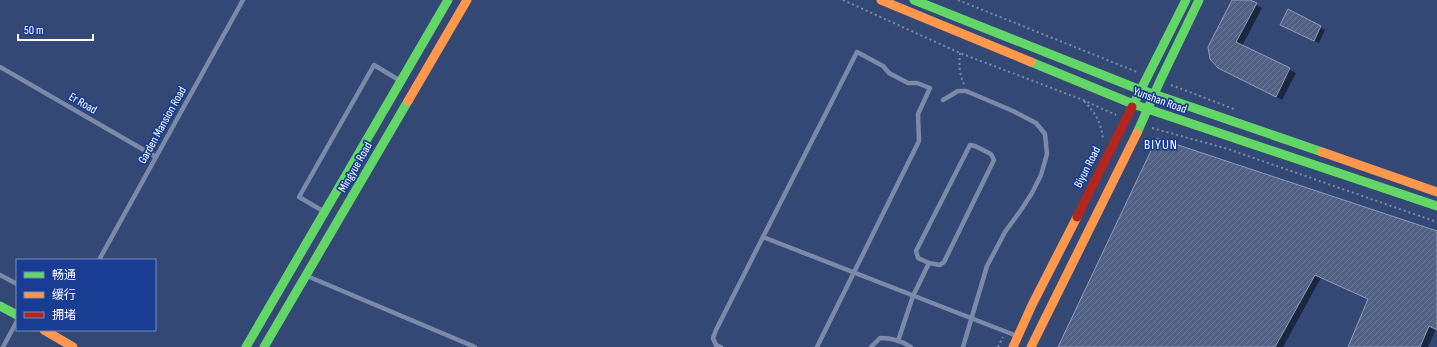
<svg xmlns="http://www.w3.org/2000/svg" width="1437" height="347" font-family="'Sofia Sans Condensed','Noto Sans SC',sans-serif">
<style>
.shadow{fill:#0007}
.building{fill:url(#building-hatch);stroke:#919db7}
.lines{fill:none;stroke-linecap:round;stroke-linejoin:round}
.path{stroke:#7c8aa9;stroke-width:2;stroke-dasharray:2 3;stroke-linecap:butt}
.lane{stroke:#7c8aa9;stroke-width:4.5}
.fast{stroke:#63d668;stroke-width:9}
.slow{stroke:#ff974d;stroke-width:9}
.jam{stroke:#b3261e;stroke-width:9}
.labels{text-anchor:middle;stroke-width:3.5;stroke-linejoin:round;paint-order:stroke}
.street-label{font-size:12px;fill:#fff;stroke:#183d92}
.quarter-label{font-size:14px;letter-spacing:1px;fill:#fff;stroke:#183d92}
</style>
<defs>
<pattern id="building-hatch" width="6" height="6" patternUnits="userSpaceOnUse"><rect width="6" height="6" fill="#516185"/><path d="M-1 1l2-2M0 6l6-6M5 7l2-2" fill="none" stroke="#6b7997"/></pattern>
</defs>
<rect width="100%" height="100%" fill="#344876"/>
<g class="shadow">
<path d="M1234,0H1247L1262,8L1242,46L1296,73L1282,100L1226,71Z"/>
<path d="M1286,27H1320L1325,30L1319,43Z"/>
<path d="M1437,232V330L1436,329L1428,347H1349L1369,299L1321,278L1283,347H1059Z"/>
</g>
<g class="building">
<path d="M1232,0H1250L1257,3L1236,42L1290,68L1276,97L1218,68L1210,59L1208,47Z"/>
<path d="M1288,9L1321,26L1314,41L1280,25Z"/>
<path d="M1157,138L1437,231V330L1429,326L1420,347H1348L1368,299L1315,275L1275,347H1058Z"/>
</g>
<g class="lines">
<g class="path">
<path d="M843,0L960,53L1083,100L1116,115"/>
<path d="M958,0L1137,72"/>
<path d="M960,53C959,64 959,74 964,84"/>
<path d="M1171,85L1234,109"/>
<path d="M1084,101C1096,114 1101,122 1103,139"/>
<path d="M1152,128L1228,149L1437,222"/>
<path d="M998,347L1003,337"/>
</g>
<g class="lane">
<path d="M0,67L156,157"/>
<path d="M943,100L958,91H966L1013,111L1036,123L1045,134L1047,154L1041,175L1032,193L1021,210L1005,232L987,266L963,347"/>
<path d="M323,211L299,197L374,65L399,80"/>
<path d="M763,237L857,52L883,66L889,73L908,83H917L930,88L918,114L919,141L817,347"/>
<path d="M99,260L243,0"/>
<path d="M0,275L17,284"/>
<path d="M307,276L475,347"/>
<path d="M898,341L913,296L929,263L918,258L916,251L970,145L975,146L991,154L994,160L944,262L940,265L929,263"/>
<path d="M3,347L17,321"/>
<path d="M721,347L716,345L713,338L716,330L763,237L1017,336"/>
<path d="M871,347L880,338C891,338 902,341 911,347"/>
</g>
<g class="fast">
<path d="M914,0L1133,87L1322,152"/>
<path d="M1031,62L1133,104L1437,206"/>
<path d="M1132,107L1186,0"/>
<path d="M1137,133L1160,81L1199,0"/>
<path d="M0,306L17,315"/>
<path d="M246,347L448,0"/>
<path d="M264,347L408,101"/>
</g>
<g class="slow">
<path d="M881,0L1031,62"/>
<path d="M408,101L467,0"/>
<path d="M1322,152L1437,192"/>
<path d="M44,330L73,347"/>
<path d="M1013,347L1032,305L1077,217"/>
<path d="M1031,347L1137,133"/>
</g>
<path class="jam" d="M1077,217L1132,107"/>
</g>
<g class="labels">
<g class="street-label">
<text transform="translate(1160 100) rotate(20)" y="4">Yunshan Road</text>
<text transform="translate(83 103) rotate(30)" y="4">Er Road</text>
<text transform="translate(162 125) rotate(-61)" y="4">Garden Mansion Road</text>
<text transform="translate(355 167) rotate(-60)" y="4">Mingyue Road</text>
<text transform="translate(1087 167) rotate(-63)" y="4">Biyun Road</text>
</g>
<g class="quarter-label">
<text x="1161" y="149">BIYUN</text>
</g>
</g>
<rect x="16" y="259" width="140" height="72" fill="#183d92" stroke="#748bbe"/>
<rect x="24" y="272" width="20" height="6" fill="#63d668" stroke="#748bbe"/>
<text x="52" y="279" font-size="12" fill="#ffffff">畅通</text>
<rect x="24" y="292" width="20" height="6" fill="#ff974d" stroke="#748bbe"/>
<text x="52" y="299" font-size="12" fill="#ffffff">缓行</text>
<rect x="24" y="312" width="20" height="6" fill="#b3261e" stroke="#748bbe"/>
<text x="52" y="319" font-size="12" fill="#ffffff">拥堵</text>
<path d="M18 34v6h75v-6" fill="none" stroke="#ffffff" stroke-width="2"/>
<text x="24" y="34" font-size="12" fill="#ffffff" stroke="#183d92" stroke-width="3" paint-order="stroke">50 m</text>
</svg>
